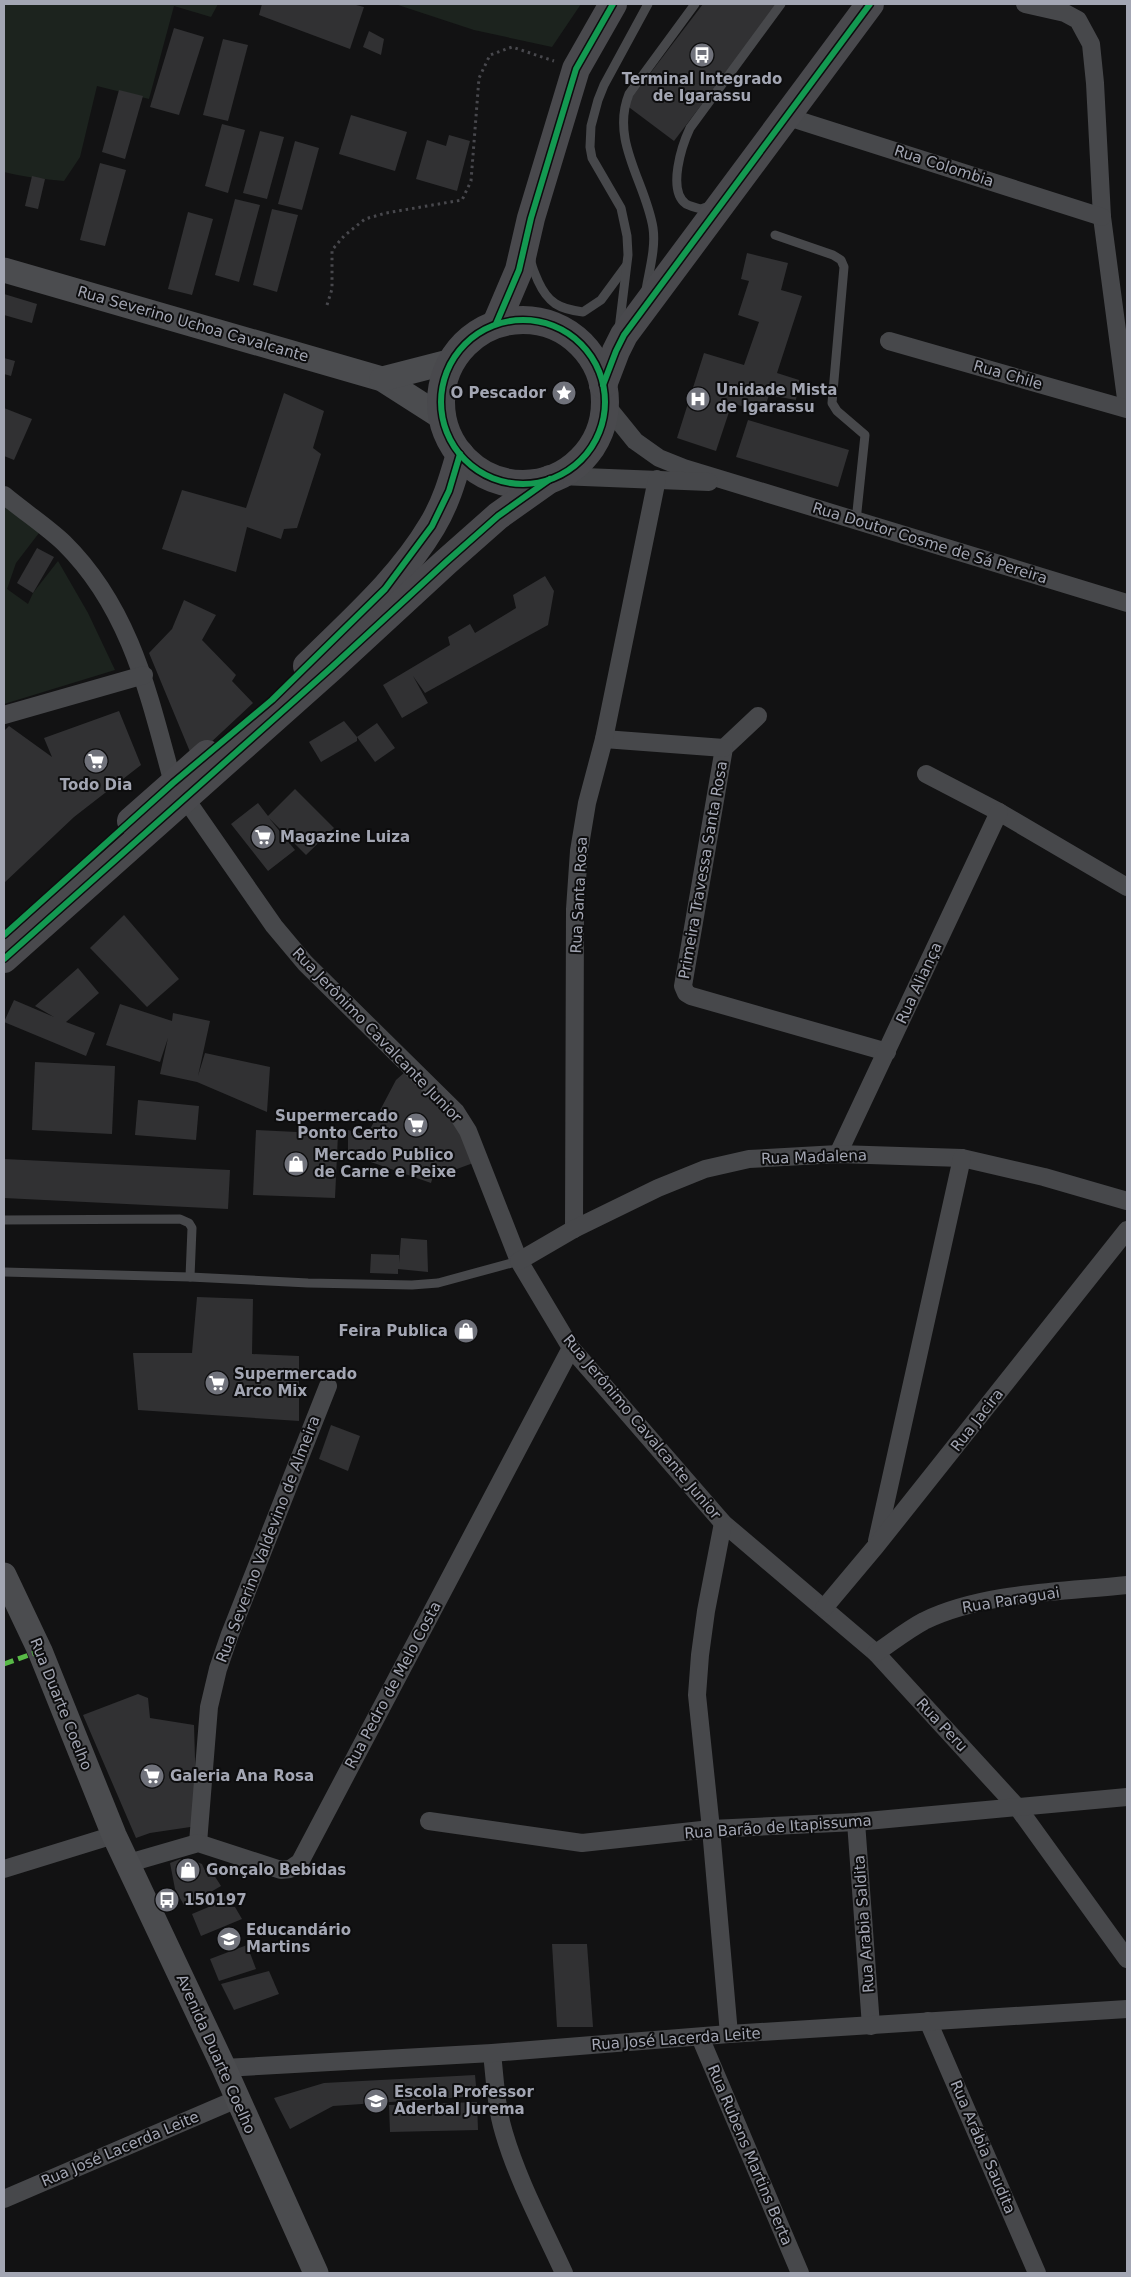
<svg xmlns="http://www.w3.org/2000/svg" width="1131" height="2277" font-family="'DejaVu Sans',sans-serif">
<style>
.green{fill:#1c231e}
.building{fill:#313133}
.lines{fill:none;stroke-linecap:round;stroke-linejoin:round}
.path{stroke:#48484d;stroke-width:3;stroke-dasharray:2.5 4;stroke-linecap:butt}
.lane{stroke:#47484b;stroke-width:9}
.street{stroke:#47484b;stroke-width:18}
.secondary{stroke:#4b4c4f;stroke-width:25}
.primary{stroke:#49494d;stroke-width:28}
.quiet{stroke:#58b947;stroke-width:5;stroke-dasharray:10 5;stroke-linecap:butt}
.cycleway-casing{stroke:#0d0d0e;stroke-width:9}
.cycleway{stroke:#139951;stroke-width:6}
.labels{text-anchor:middle;stroke-width:4;stroke-linejoin:round;paint-order:stroke}
.poi-label{font-size:15px;font-weight:bold;fill:#a3a6b3;stroke:#0d0d0e;text-anchor:start}
.street-label{font-size:15px;fill:#a3a6b3;stroke:#0d0d0e}
</style>
<rect width="100%" height="100%" fill="#121213"/>
<g class="green">
<path d="M4,4H218L211,17L174,6L149,99L97,86L80,157L64,181C43,179 24,177 4,172Z"/>
<path d="M395,4H581L552,47L474,30Z"/>
<path d="M4,504L42,529L16,563L7,589L28,604L33,593L58,561L88,613L115,670L4,704Z"/>
</g>
<g class="building">
<path d="M262,4H352L364,7L350,49L259,15Z"/>
<path d="M703,4H778L674,141L626,105Z"/>
<path d="M174,28L204,37L179,115L150,107Z"/>
<path d="M369,31L384,39L381,55L363,47Z"/>
<path d="M223,39L248,45L228,121L203,115Z"/>
<path d="M119,90L143,96L125,159L102,152Z"/>
<path d="M351,115L407,132L395,171L339,154Z"/>
<path d="M222,124L245,130L228,193L205,186Z"/>
<path d="M260,131L284,137L267,199L243,193Z"/>
<path d="M449,135L470,141L457,191L416,179L427,140L446,146Z"/>
<path d="M295,141L319,148L302,210L278,204Z"/>
<path d="M100,163L126,170L105,246L80,240Z"/>
<path d="M32,176L45,179L38,209L25,206Z"/>
<path d="M235,199L260,205L239,282L215,275Z"/>
<path d="M272,209L298,215L277,292L253,285Z"/>
<path d="M188,212L213,219L192,295L168,289Z"/>
<path d="M747,253L788,263L781,290L802,296L777,373L799,380L796,400L769,395L763,413L732,403L716,451L677,438L704,353L744,365L759,322L738,315L749,281L741,279Z"/>
<path d="M4,294L37,304L32,323L4,315Z"/>
<path d="M4,358L15,361L11,376L4,374Z"/>
<path d="M284,393L324,411L313,448L321,454L297,528L284,529L281,539L247,527L236,572L162,549L182,490L246,508Z"/>
<path d="M4,408L32,419L14,460L4,456Z"/>
<path d="M748,420L849,450L838,487L736,457Z"/>
<path d="M37,548L54,557L33,593L17,583Z"/>
<path d="M545,576L554,591L548,625L425,693L413,676L428,703L402,718L383,685L450,645L448,637L470,624L475,633L516,608L513,595Z"/>
<path d="M184,600L216,615L202,640L236,675L232,681L253,703L193,759L149,653L172,629Z"/>
<path d="M119,711L141,765L74,817L4,883V731L9,726L52,757L44,738Z"/>
<path d="M344,721L357,737V741L321,762L309,742Z"/>
<path d="M377,723L395,748L375,762L357,737Z"/>
<path d="M295,789L334,828L306,855L269,818L295,850L268,871L231,824L258,803L268,816Z"/>
<path d="M124,915L179,979L147,1007L90,948Z"/>
<path d="M78,968L99,993L66,1022L95,1033L86,1056L4,1022L14,1000L54,1017L35,1006Z"/>
<path d="M120,1004L172,1021L173,1013L210,1021L198,1076L205,1053L270,1067L267,1112L197,1082L160,1074L168,1038L160,1062L106,1045Z"/>
<path d="M35,1062L115,1066L112,1134L32,1130Z"/>
<path d="M405,1072L458,1121L476,1162L446,1173L435,1169L431,1183L348,1154V1130L367,1135L396,1080Z"/>
<path d="M138,1100L199,1106L196,1140L135,1135Z"/>
<path d="M256,1130L338,1134L335,1198L253,1195Z"/>
<path d="M4,1159L230,1170L228,1209L4,1198Z"/>
<path d="M401,1238L427,1240L428,1272L398,1269V1274L370,1273L371,1254L399,1255V1263Z"/>
<path d="M197,1297L253,1299L252,1354L299,1356V1421L138,1410L133,1353H192Z"/>
<path d="M331,1425L360,1436L348,1471L319,1459Z"/>
<path d="M138,1694L148,1698L150,1718L194,1725L197,1826L150,1833L136,1838L83,1715Z"/>
<path d="M180,1859L192,1860L202,1864L208,1877L214,1875L221,1886L185,1907L175,1889L170,1863Z"/>
<path d="M225,1896L227,1906L235,1907L242,1919L201,1936L192,1914L211,1906L209,1901Z"/>
<path d="M552,1944H587L593,2027H557Z"/>
<path d="M247,1945L256,1969L219,1981L210,1959Z"/>
<path d="M269,1971L279,1994L234,2010L221,1984Z"/>
<path d="M475,2075L477,2096L333,2106L290,2129L274,2098L324,2083Z"/>
<path d="M477,2102L478,2130L390,2132L389,2105Z"/>
</g>
<g class="lines">
<path class="path" d="M327,305L332,289V250L344,236L365,219L386,213L462,200L471,181L479,78L490,55L512,47L554,61"/>
<g class="lane">
<path d="M712,205L701,209C697,208 690,206 686,204C667,190 682,145 690,128L781,4"/>
<path d="M775,235L833,255L841,260L844,267L832,403L837,411L865,435L856,521"/>
<path d="M531,259C531,267 535,273 538,281C548,303 559,309 583,312L601,300L626,266"/>
<path d="M646,290C649,271 656,248 653,228C646,183 610,141 629,94L695,4"/>
<path d="M619,329L628,255L627,236L621,208L592,158L590,147L591,126L598,100L604,85L648,4"/>
<path d="M4,1220L180,1219L189,1223L192,1228L190,1277"/>
<path d="M4,1272L190,1277L308,1283L412,1285L438,1283L519,1261"/>
</g>
<g class="street">
<path d="M1025,4L1065,13L1078,20L1091,44L1095,83L1102,217L1127,406"/>
<path d="M785,116L1102,217"/>
<path d="M889,341L1127,409"/>
<path d="M605,404L635,441L659,458L684,468L1127,603"/>
<path d="M559,476L709,482"/>
<path d="M4,495C23,511 46,526 64,543C131,609 149,696 173,783"/>
<path d="M4,715L144,675"/>
<path d="M758,716L724,748L683,986L686,993L691,996L887,1052"/>
<path d="M604,739L724,748"/>
<path d="M926,774L999,812L1127,887"/>
<path d="M185,798L274,926L305,963L456,1112L468,1131L519,1261L571,1348L723,1523L876,1653L1018,1808L1127,1959"/>
<path d="M838,1154L999,812"/>
<path d="M574,1229L575,909L579,851L587,803L604,739L657,479"/>
<path d="M519,1261L574,1229L658,1188L705,1169L749,1159L838,1154L962,1158L1044,1177L1127,1201"/>
<path d="M723,1523L706,1611L700,1655L697,1695L711,1829L729,2034"/>
<path d="M877,1541L962,1158"/>
<path d="M824,1608L876,1546L1127,1230"/>
<path d="M876,1653C891,1643 907,1630 924,1621C984,1592 1062,1592 1127,1585"/>
<path d="M429,1821L582,1843L711,1829L856,1822L1127,1797"/>
<path d="M856,1822L871,2026"/>
<path d="M198,1843L209,1707L218,1669L230,1634L328,1386"/>
<path d="M129,1863L198,1843L281,1870L290,1869L300,1862L571,1348"/>
<path d="M4,1869L114,1835"/>
<path d="M928,2021L1037,2273"/>
<path d="M700,2037L800,2273"/>
<path d="M492,2053C495,2080 496,2107 504,2133C518,2181 543,2227 564,2273"/>
<path d="M224,2068L492,2053L729,2034L1127,2009"/>
<path d="M4,2199L237,2099"/>
</g>
<g class="secondary">
<path d="M4,270L382,379L443,418"/>
<path d="M382,379L452,361"/>
<path d="M4,1575L40,1651L114,1835L224,2068L316,2273"/>
</g>
<g class="primary">
<circle cx="523" cy="402" r="82"/>
<path d="M496,324L519,270L531,218L576,69L613,4"/>
<path d="M603,385L616,351L624,335L870,4"/>
<path d="M307,666C351,622 400,580 432,526C446,503 453,478 460,454"/>
<path d="M131,821L207,754"/>
<path d="M4,959L332,667L446,562L498,516L550,479"/>
</g>
<path class="quiet" d="M4,1664L40,1651"/>
<defs>
<g id="cycleway">
<circle cx="523" cy="402" r="82"/>
<path d="M496,324L519,270L531,218L576,69L613,4"/>
<path d="M603,385L616,351L624,335L870,4"/>
<path d="M4,935L173,783L272,700L385,589L432,526L449,491L460,454"/>
<path d="M4,959L332,667L446,562L498,516L550,479"/>
</g>
</defs>
<use href="#cycleway" class="cycleway-casing"/>
<use href="#cycleway" class="cycleway"/>
</g>
<defs>
<symbol id="bus-disc" viewBox="-11 -11 22 22"><circle r="9.5" fill="#70727b" stroke="#0d0d0e"/><path d="M-5-6H5V4H4V6H2V4H-2V6H-4V4H-5ZM-3.5-4V0h7V-4ZM-3.5 1.2v1.5H-2V1.2ZM2 1.2v1.5H3.5V1.2Z" fill="#fff"/></symbol>
<symbol id="sight-disc" viewBox="-11 -11 22 22"><circle r="9.5" fill="#70727b" stroke="#0d0d0e"/><path d="M0-6L1.8-2.2L6-1.7L2.9 1.2L3.7 5.4L0 3.3L-3.7 5.4L-2.9 1.2L-6-1.7L-1.8-2.2Z" fill="#fff"/></symbol>
<symbol id="hospital-disc" viewBox="-11 -11 22 22"><circle r="9.5" fill="#70727b" stroke="#0d0d0e"/><path d="M-5-5h3v3.5h4V-5h3V5h-3V1.5h-4V5h-3Z" fill="#fff"/></symbol>
<symbol id="supermarket-disc" viewBox="-11 -11 22 22"><circle r="9.5" fill="#70727b" stroke="#0d0d0e"/><path d="M-6-5.5h2.5l.6 2H6L4.5 2H-2.5L-4.4-4H-6ZM-1.5 3.2a1.3 1.3 0 1 0 .1 0ZM3 3.2a1.3 1.3 0 1 0 .1 0Z" fill="#fff"/></symbol>
<symbol id="shop-disc" viewBox="-11 -11 22 22"><circle r="9.5" fill="#70727b" stroke="#0d0d0e"/><path d="M-5-2.5h2.3a2.7 3.5 0 0 1 5.4 0H5L5.5 6h-11ZM-1.5-2.5h3a1.5 2.3 0 0 0-3 0Z" fill="#fff"/></symbol>
<symbol id="school-disc" viewBox="-11 -11 22 22"><circle r="9.5" fill="#70727b" stroke="#0d0d0e"/><path d="M0-5L7-2L0 1L-7-2ZM-4 1L0 2.5L4 1V4Q0 6-4 4Z" fill="#fff"/></symbol>
</defs>
<g fill-rule="evenodd">
<use href="#bus-disc" x="688" y="41" width="28" height="28"/>
<use href="#sight-disc" x="550" y="379" width="28" height="28"/>
<use href="#hospital-disc" x="684" y="385" width="28" height="28"/>
<use href="#supermarket-disc" x="82" y="747" width="28" height="28"/>
<use href="#supermarket-disc" x="249" y="823" width="28" height="28"/>
<use href="#supermarket-disc" x="402" y="1111" width="28" height="28"/>
<use href="#shop-disc" x="282" y="1150" width="28" height="28"/>
<use href="#shop-disc" x="452" y="1317" width="28" height="28"/>
<use href="#supermarket-disc" x="203" y="1369" width="28" height="28"/>
<use href="#supermarket-disc" x="138" y="1762" width="28" height="28"/>
<use href="#shop-disc" x="174" y="1856" width="28" height="28"/>
<use href="#bus-disc" x="153" y="1886" width="28" height="28"/>
<use href="#school-disc" x="215" y="1925" width="28" height="28"/>
<use href="#school-disc" x="362" y="2087" width="28" height="28"/>
</g>
<g class="labels">
<g class="poi-label">
<text x="702" y="84" text-anchor="middle">Terminal Integrado<tspan x="702" dy="17">de Igarassu</tspan></text>
<text x="716" y="395">Unidade Mista<tspan x="716" dy="17">de Igarassu</tspan></text>
<text x="546" y="398" text-anchor="end">O Pescador</text>
<text x="96" y="790" text-anchor="middle">Todo Dia</text>
<text x="280" y="842">Magazine Luiza</text>
<text x="398" y="1121" text-anchor="end">Supermercado<tspan x="398" dy="17">Ponto Certo</tspan></text>
<text x="314" y="1160">Mercado Publico<tspan x="314" dy="17">de Carne e Peixe</tspan></text>
<text x="448" y="1336" text-anchor="end">Feira Publica</text>
<text x="234" y="1379">Supermercado<tspan x="234" dy="17">Arco Mix</tspan></text>
<text x="170" y="1781">Galeria Ana Rosa</text>
<text x="206" y="1875">Gonçalo Bebidas</text>
<text x="184" y="1905">150197</text>
<text x="246" y="1935">Educandário<tspan x="246" dy="17">Martins</tspan></text>
<text x="394" y="2097">Escola Professor<tspan x="394" dy="17">Aderbal Jurema</tspan></text>
</g>
<g class="street-label">
<text transform="translate(944 166) rotate(18)" y="5">Rua Colombia</text>
<text transform="translate(193 324) rotate(16)" y="5">Rua Severino Uchoa Cavalcante</text>
<text transform="translate(1008 375) rotate(16)" y="5">Rua Chile</text>
<text transform="translate(930 543) rotate(17)" y="5">Rua Doutor Cosme de Sá Pereira</text>
<text transform="translate(703 870) rotate(-80)" y="5">Primeira Travessa Santa Rosa</text>
<text transform="translate(579 895) rotate(-87)" y="5">Rua Santa Rosa</text>
<text transform="translate(919 983) rotate(-65)" y="5">Rua Aliança</text>
<text transform="translate(377 1035) rotate(46)" y="5">Rua Jerônimo Cavalcante Junior</text>
<text transform="translate(814 1157) rotate(-2)" y="5">Rua Madalena</text>
<text transform="translate(977 1420) rotate(-52)" y="5">Rua Jacira</text>
<text transform="translate(642 1427) rotate(50)" y="5">Rua Jerônimo Cavalcante Junior</text>
<text transform="translate(268 1539) rotate(-69)" y="5">Rua Severino Valdevino de Almeira</text>
<text transform="translate(1011 1600) rotate(-9)" y="5">Rua Paraguai</text>
<text transform="translate(393 1685) rotate(-62)" y="5">Rua Pedro de Melo Costa</text>
<text transform="translate(61 1704) rotate(68)" y="5">Rua Duarte Coelho</text>
<text transform="translate(942 1725) rotate(47)" y="5">Rua Peru</text>
<text transform="translate(778 1827) rotate(-4)" y="5">Rua Barão de Itapissuma</text>
<text transform="translate(864 1924) rotate(-94)" y="5">Rua Arabia Saldita</text>
<text transform="translate(676 2039) rotate(-4)" y="5">Rua José Lacerda Leite</text>
<text transform="translate(216 2054) rotate(66)" y="5">Avenida Duarte Coelho</text>
<text transform="translate(983 2147) rotate(67)" y="5">Rua Arábia Saudita</text>
<text transform="translate(120 2149) rotate(-23)" y="5">Rua José Lacerda Leite</text>
<text transform="translate(750 2155) rotate(67)" y="5">Rua Rubens Martins Berta</text>
</g>
</g>
<rect width="1131" height="2277" fill="none" stroke="#a3a6b3" stroke-width="10"/>
</svg>
